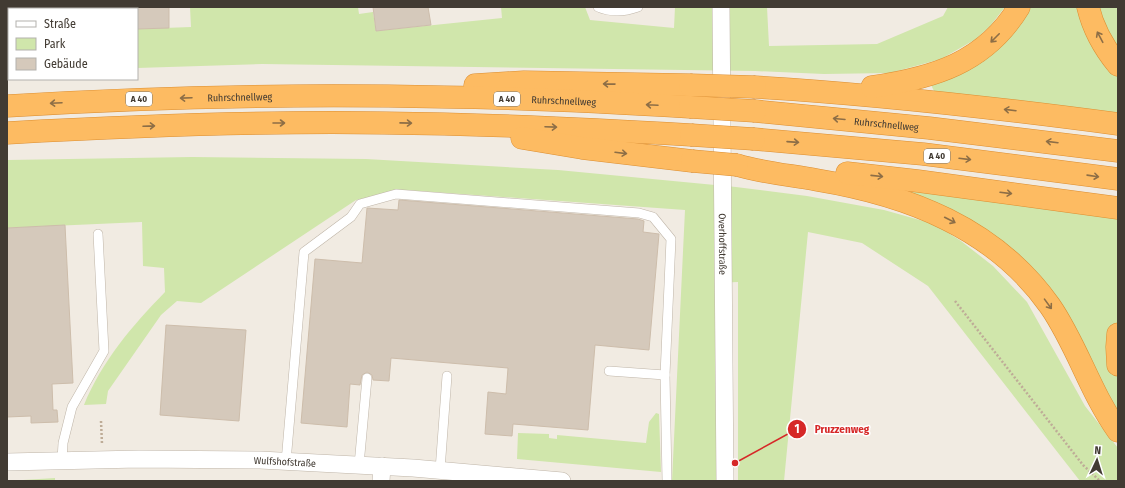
<svg xmlns="http://www.w3.org/2000/svg" width="1125" height="488" font-family="'Fira Sans Condensed',sans-serif">
<style>
.green{fill:#d0e6ab}
.building{fill:#d5c9bb;stroke:#cdbdab}
.lines{fill:none;stroke-linecap:round;stroke-linejoin:round}
.lane-casing{stroke:#bfb5a8;stroke-width:10}
.street-casing{stroke:#bfb5a8;stroke-width:18}
.highway-casing{stroke:#db8e32;stroke-width:23}
.path{stroke:#beac97;stroke-width:2.5;stroke-dasharray:2 2;stroke-linecap:butt}
.lane{stroke:#fff;stroke-width:9}
.street{stroke:#fff;stroke-width:17}
.highway{stroke:#fdbb62;stroke-width:22}
.highway-bridge-casing{stroke:#db8e32;stroke-width:23;stroke-linecap:butt}
.highway-bridge{stroke:#fdbb62;stroke-width:22}
.oneway{stroke:#8d6e46}
.labels{text-anchor:middle;stroke-width:3;stroke-linejoin:round;paint-order:stroke}
.shield{fill:#fff;stroke:#7b7670;stroke-width:1}
.shield-label{font-size:9px;font-weight:bold;fill:#423b33}
.street-label{font-size:10px;fill:#423b33;stroke:#fff}
.leader{fill:none;stroke:#d62828;stroke-width:1.5}
.callout-dot{fill:#d62828;stroke:#fff;stroke-width:1.5}
.mark-label{font-size:12px;text-anchor:middle;font-weight:bold;fill:#fff}
.callout-label{font-size:11px;text-anchor:middle;font-weight:bold;fill:#d62828;stroke:#fff;stroke-width:3;stroke-linejoin:round;paint-order:stroke}
</style>
<rect width="100%" height="100%" fill="#f1ebe2"/>
<g class="green">
<path d="M190,7H358L359,14L373,12L376,31L502,18L501,7H585L590,20L674,28L675,7H767L769,46L877,44L943,16L948,7H1005L990,26L976,39L941,59L890,73L824,74L755,71L262,64L137,68V29L191,27Z"/>
<path d="M1029,7H1118V118L936,95L930,83Z"/>
<path d="M7,31L9,32V78L7,79Z"/>
<path d="M192,157L366,159L558,170L736,187L807,196L884,210L934,224L961,241L993,266L1027,302L1085,406L1118,448V481H1080L928,286L862,243L808,232L784,481H738V282L715,283L717,481H672L685,210L405,190L356,200L201,303L177,301L161,315L108,391L106,404L84,405C102,361 132,326 165,292L164,268L143,266L142,222L7,228V160Z"/>
<path d="M907,189L1118,214V411L1048,295Z"/>
<path d="M656,413L659,414L661,472L517,459L518,433L549,434V438L557,439V435L646,443L649,422Z"/>
<path d="M55,478V481H7Z"/>
</g>
<g class="building">
<path d="M137,7H169V28L137,29Z"/>
<path d="M373,7H428L431,25L376,31Z"/>
<path d="M399,200L638,219L644,221L643,232L659,234L649,350L595,345L588,430L513,424L512,436L485,434L488,392L506,394L508,368L391,358L389,381L373,380L372,375L367,372L362,375L360,385L350,384L347,427L301,423L315,259L362,263L367,208L398,210Z"/>
<path d="M65,225L73,383L52,384L53,410H57L58,422L31,423V416L7,417V228Z"/>
<path d="M166,325L246,330L239,421L160,415Z"/>
</g>
<g class="lines">
<defs>
<g id="lane">
<path d="M598,7C612,13 624,12 638,7"/>
<path d="M609,371L665,375L667,481"/>
<path d="M62,460L63,443L72,407L104,351L98,234"/>
<path d="M286,462L304,252L351,217L360,204L396,194L639,213L653,217L671,239L665,375"/>
<path d="M359,465L367,378"/>
<path d="M440,470L447,376"/>
</g>
<g id="street">
<path id="s1" d="M721,7L725,481"/>
<path id="s2" d="M7,462L139,459L260,460L413,468L562,481"/>
<path d="M381,481L382,466"/>
</g>
<g id="highway">
<path d="M1088,7C1093,28 1104,48 1118,65"/>
<path d="M475,85L524,82L690,85"/>
<path d="M755,87C877,94 997,108 1118,124"/>
<path d="M872,87C933,78 985,63 1019,7"/>
<path id="s3" d="M7,106C152,97 298,94 443,97C526,98 608,102 690,107"/>
<path id="s4" d="M755,111L929,128L1118,151"/>
<path d="M7,133C133,126 259,121 385,123C487,124 589,129 691,135"/>
<path d="M522,138L582,148L692,161"/>
<path d="M754,139L923,154L1118,179"/>
<path d="M737,165C764,173 790,175 817,180C908,195 995,228 1050,306C1077,345 1090,392 1118,431"/>
<path d="M847,173L918,181L1118,208"/>
<path d="M1118,334L1117,347L1118,365"/>
</g>
</defs>
<use href="#lane" class="lane-casing"/>
<use href="#street" class="street-casing"/>
<use href="#highway" class="highway-casing"/>
<g class="path">
<path d="M955,301L1083,465L1100,481"/>
<path d="M101,421L102,444"/>
</g>
<use href="#lane" class="lane"/>
<use href="#street" class="street"/>
<use href="#highway" class="highway"/>
<defs>
<g id="highway-bridge">
<path d="M690,85L755,87"/>
<path d="M690,107L755,111"/>
<path d="M691,135L754,139"/>
<path d="M692,161L737,165"/>
</g>
</defs>
<use href="#highway-bridge" class="highway-bridge-casing"/>
<use href="#highway-bridge" class="highway-bridge"/>
</g>
<defs><path id="oneway-shaft" d="M-6 0H5M1.5-3L5.5 0L1.5 3" fill="none" stroke-width="1.6" stroke-linecap="round" stroke-linejoin="round"/></defs>
<g class="oneway">
<use href="#oneway-shaft" transform="translate(1100 37) rotate(-118)"/>
<use href="#oneway-shaft" transform="translate(995 38) rotate(135)"/>
<use href="#oneway-shaft" transform="translate(609 84) rotate(-179)"/>
<use href="#oneway-shaft" transform="translate(186 98) rotate(178)"/>
<use href="#oneway-shaft" transform="translate(56 103) rotate(177)"/>
<use href="#oneway-shaft" transform="translate(652 105) rotate(-177)"/>
<use href="#oneway-shaft" transform="translate(1010 110) rotate(-173)"/>
<use href="#oneway-shaft" transform="translate(839 119) rotate(-175)"/>
<use href="#oneway-shaft" transform="translate(279 123)"/>
<use href="#oneway-shaft" transform="translate(406 123) rotate(1)"/>
<use href="#oneway-shaft" transform="translate(149 126) rotate(-2)"/>
<use href="#oneway-shaft" transform="translate(551 127) rotate(2)"/>
<use href="#oneway-shaft" transform="translate(793 142) rotate(4)"/>
<use href="#oneway-shaft" transform="translate(1052 142) rotate(-173)"/>
<use href="#oneway-shaft" transform="translate(621 153) rotate(7)"/>
<use href="#oneway-shaft" transform="translate(965 159) rotate(7)"/>
<use href="#oneway-shaft" transform="translate(877 176) rotate(6)"/>
<use href="#oneway-shaft" transform="translate(1093 176) rotate(8)"/>
<use href="#oneway-shaft" transform="translate(1006 193) rotate(7)"/>
<use href="#oneway-shaft" transform="translate(950 220) rotate(27)"/>
<use href="#oneway-shaft" transform="translate(1048 304) rotate(54)"/>
</g>
<g class="labels">
<g class="shield">
<rect x="126" y="92" width="26" height="14" rx="3"/>
<rect x="494" y="92" width="26" height="14" rx="3"/>
<rect x="924" y="149" width="26" height="14" rx="3"/>
</g>
<g class="shield-label">
<text x="139" y="102">A 40</text>
<text x="507" y="102">A 40</text>
<text x="937" y="159">A 40</text>
</g>
<g class="street-label">
<text dy="4" stroke="none"><textPath href="#s3" startOffset="233">Ruhrschnellweg</textPath></text>
<text dy="4" stroke="none"><textPath href="#s3" startOffset="557">Ruhrschnellweg</textPath></text>
<text dy="4" stroke="none"><textPath href="#s4" startOffset="132">Ruhrschnellweg</textPath></text>
<text dy="4" stroke="none"><textPath href="#s1" startOffset="237">Overhoffstraße</textPath></text>
<text dy="4" stroke="none"><textPath href="#s2" startOffset="278">Wulfshofstraße</textPath></text>
</g>
</g>
<path class="leader" d="M735 463L797 429"/>
<g class="callout-dot">
<circle cx="735" cy="463" r="4"/>
<circle cx="797" cy="429" r="10"/>
</g>
<g class="mark-label">
<text x="797" y="433">1</text>
</g>
<g class="callout-label">
<text x="842" y="433">Pruzzenweg</text>
</g>
<rect width="1125" height="488" fill="none" stroke="#423b33" stroke-width="16"/>
<rect x="8" y="8" width="130" height="72" fill="#ffffff" stroke="#b3b1ad"/>
<rect x="16" y="21" width="20" height="6" fill="#ffffff" stroke="#b3b1ad"/>
<text x="44" y="28" font-size="12" fill="#423b33">Straße</text>
<rect x="16" y="38" width="20" height="12" fill="#d0e6ab" stroke="#b3b1ad"/>
<text x="44" y="48" font-size="12" fill="#423b33">Park</text>
<rect x="16" y="58" width="20" height="12" fill="#d5c9bb" stroke="#b3b1ad"/>
<text x="44" y="68" font-size="12" fill="#423b33">Gebäude</text>
<g transform="translate(1097 460) rotate(4)" stroke="#ffffff" stroke-width="3" paint-order="stroke">
<path d="M0-3L7 15L0 10L-7 15Z" fill="#423b33"/>
<text y="-6" font-size="11" font-weight="bold" text-anchor="middle" fill="#423b33">N</text>
</g>
</svg>
